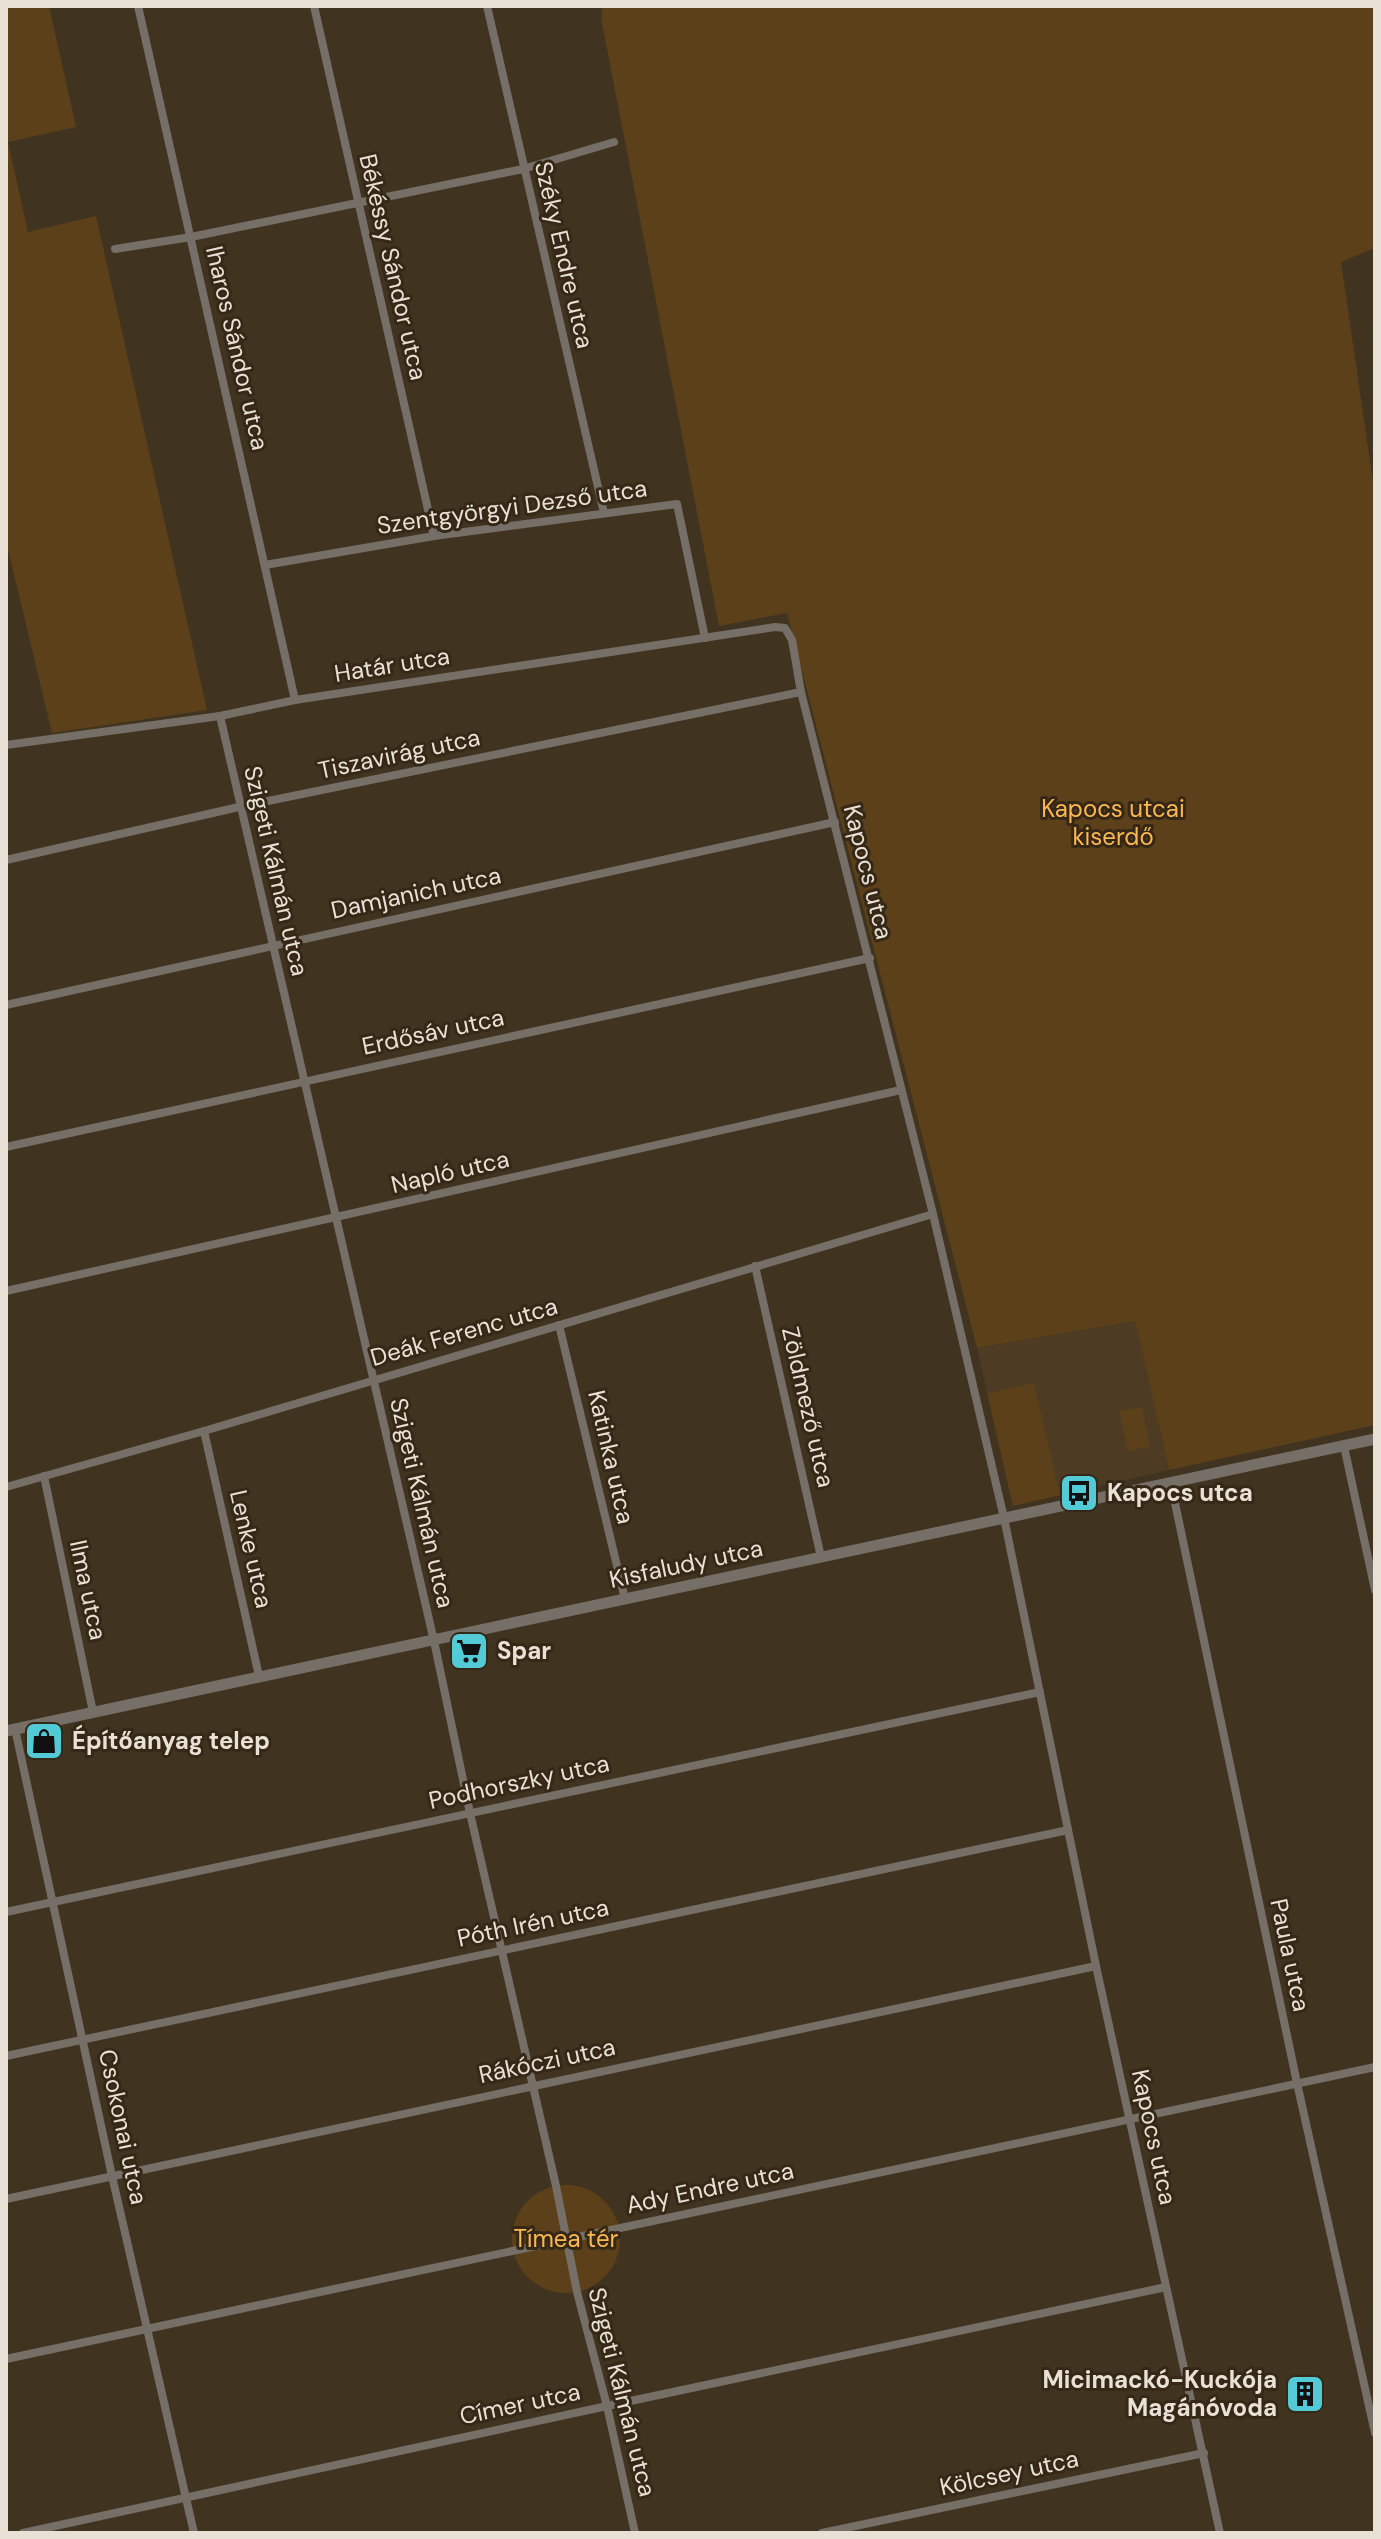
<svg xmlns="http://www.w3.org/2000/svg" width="1381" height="2539" font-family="'DM Sans',sans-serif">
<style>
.built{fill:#4d3b23}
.green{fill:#5b4019}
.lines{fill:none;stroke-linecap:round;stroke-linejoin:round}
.minor{stroke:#766f67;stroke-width:8}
.tertiary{stroke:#766f67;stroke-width:11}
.labels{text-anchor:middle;stroke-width:6;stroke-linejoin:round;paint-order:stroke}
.street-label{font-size:24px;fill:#e9e1d5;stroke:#362817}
.park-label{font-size:24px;fill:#fcb752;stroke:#362817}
.poi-label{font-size:24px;font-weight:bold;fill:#e9e1d5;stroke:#362817;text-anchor:start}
</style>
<rect width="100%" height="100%" fill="#403320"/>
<path class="built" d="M1135,1321L1169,1470L1013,1506L977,1348Z"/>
<g class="green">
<path d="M6,6H49L76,127L8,142L28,232L96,216L207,710L52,733L6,541Z"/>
<path d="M603,6H1375V248L1341,262L1375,495V1425L1169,1470L1135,1321L977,1348L787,613L719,626L601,18Z"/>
<path d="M1034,1383L1060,1495L1013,1506L987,1393Z"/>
<path d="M1142,1407L1150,1447L1128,1451L1119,1411Z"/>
<circle cx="566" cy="2239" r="54"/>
</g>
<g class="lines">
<g class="minor">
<path d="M138,6L295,700"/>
<path d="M314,6L434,536"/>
<path d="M487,6L604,513"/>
<path d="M115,249L191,237L523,169L614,142"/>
<path d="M265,565L434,536L677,504L705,638"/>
<path d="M220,716L434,1641L470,1813L556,2186L577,2292L607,2406L635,2533"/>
<path d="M6,745L220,716L295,700L775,627L785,628L792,640L801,692L933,1214L1004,1518L1096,1966L1220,2533"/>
<path d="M6,860L239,807L801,692"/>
<path d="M6,1005L835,822"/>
<path d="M6,1147L870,958"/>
<path d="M755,1266L821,1557"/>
<path d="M6,1291L901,1090"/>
<path d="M559,1325L625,1599"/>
<path d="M204,1431L259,1676"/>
<path d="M1344,1446L1375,1590"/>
<path d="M44,1476L93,1712"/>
<path d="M1171,1484L1297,2083L1375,2433"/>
<path d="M6,1487L204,1431L933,1214"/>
<path d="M15,1729L112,2176L194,2533"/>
<path d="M6,1912L1040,1692"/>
<path d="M6,2056L1068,1830"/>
<path d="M6,2199L1096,1966"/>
<path d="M6,2359L1375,2067"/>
<path d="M23,2533L607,2406L1166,2287"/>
<path d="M822,2533L1204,2453"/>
</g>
<path class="tertiary" d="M6,1731L1375,1439"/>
</g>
<defs>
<symbol id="bus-square" viewBox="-11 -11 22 22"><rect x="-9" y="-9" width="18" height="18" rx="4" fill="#52cbd7" stroke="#362817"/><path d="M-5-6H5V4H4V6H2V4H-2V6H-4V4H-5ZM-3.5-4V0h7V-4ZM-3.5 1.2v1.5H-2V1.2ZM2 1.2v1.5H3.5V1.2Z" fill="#111"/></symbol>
<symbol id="supermarket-square" viewBox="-11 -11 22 22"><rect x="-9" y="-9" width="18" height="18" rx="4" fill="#52cbd7" stroke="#362817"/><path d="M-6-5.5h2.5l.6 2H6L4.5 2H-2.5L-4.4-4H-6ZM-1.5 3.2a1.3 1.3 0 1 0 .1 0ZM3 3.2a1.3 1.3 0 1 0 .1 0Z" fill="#111"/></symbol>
<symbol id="shop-square" viewBox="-11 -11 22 22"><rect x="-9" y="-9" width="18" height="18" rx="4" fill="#52cbd7" stroke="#362817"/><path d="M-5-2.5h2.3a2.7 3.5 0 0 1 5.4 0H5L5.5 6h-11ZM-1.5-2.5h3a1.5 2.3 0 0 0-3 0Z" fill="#111"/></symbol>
<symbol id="building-square" viewBox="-11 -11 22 22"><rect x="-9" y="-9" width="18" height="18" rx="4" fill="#52cbd7" stroke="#362817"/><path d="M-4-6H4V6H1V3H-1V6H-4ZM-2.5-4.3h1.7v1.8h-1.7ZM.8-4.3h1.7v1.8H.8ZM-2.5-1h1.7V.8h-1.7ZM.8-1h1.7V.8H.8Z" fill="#111"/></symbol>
</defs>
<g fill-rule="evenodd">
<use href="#bus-square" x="1057" y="1471" width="44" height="44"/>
<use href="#supermarket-square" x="447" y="1629" width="44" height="44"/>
<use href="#shop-square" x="22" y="1719" width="44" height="44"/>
<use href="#building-square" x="1283" y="2372" width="44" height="44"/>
</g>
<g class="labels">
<g class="street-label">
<text transform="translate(564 255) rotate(77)" y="8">Széky Endre utca</text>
<text transform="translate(393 267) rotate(77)" y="8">Békéssy Sándor utca</text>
<text transform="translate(237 348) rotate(77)" y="8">Iharos Sándor utca</text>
<text transform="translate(512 507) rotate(-8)" y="8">Szentgyörgyi Dezső utca</text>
<text transform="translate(392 665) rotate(-9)" y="8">Határ utca</text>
<text transform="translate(399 754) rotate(-12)" y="8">Tiszavirág utca</text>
<text transform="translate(276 871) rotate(77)" y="8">Szigeti Kálmán utca</text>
<text transform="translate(868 872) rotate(76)" y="8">Kapocs utca</text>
<text transform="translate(416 893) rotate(-12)" y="8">Damjanich utca</text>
<text transform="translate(433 1032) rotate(-12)" y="8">Erdősáv utca</text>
<text transform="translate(450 1172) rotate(-13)" y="8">Napló utca</text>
<text transform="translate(464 1332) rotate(-16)" y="8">Deák Ferenc utca</text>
<text transform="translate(808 1407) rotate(77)" y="8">Zöldmező utca</text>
<text transform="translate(611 1457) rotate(77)" y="8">Katinka utca</text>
<text transform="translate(422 1503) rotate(77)" y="8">Szigeti Kálmán utca</text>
<text transform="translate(251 1549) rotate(77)" y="8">Lenke utca</text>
<text transform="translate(686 1564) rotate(-12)" y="8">Kisfaludy utca</text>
<text transform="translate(88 1590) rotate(78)" y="8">Ilma utca</text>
<text transform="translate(519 1782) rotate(-12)" y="8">Podhorszky utca</text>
<text transform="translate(533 1923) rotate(-12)" y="8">Póth Irén utca</text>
<text transform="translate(1290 1955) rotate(78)" y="8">Paula utca</text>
<text transform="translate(547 2061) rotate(-12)" y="8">Rákóczi utca</text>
<text transform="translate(123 2127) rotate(78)" y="8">Csokonai utca</text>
<text transform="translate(1154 2137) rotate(78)" y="8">Kapocs utca</text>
<text transform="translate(710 2188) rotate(-12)" y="8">Ady Endre utca</text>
<text transform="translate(622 2392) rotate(76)" y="8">Szigeti Kálmán utca</text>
<text transform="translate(520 2404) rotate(-12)" y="8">Címer utca</text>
<text transform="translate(1009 2473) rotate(-12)" y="8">Kölcsey utca</text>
</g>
<g class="park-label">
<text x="1113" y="817">Kapocs utcai<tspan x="1113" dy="28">kiserdő</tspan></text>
<text x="566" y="2247">Tímea tér</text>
</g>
<g class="poi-label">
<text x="1107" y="1501">Kapocs utca</text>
<text x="497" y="1659">Spar</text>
<text x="72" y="1749">Építőanyag telep</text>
<text x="1277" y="2388" text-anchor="end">Micimackó-Kuckója<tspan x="1277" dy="28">Magánóvoda</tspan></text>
</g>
</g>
<rect width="1381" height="2539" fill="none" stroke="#e9e1d5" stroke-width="16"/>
</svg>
